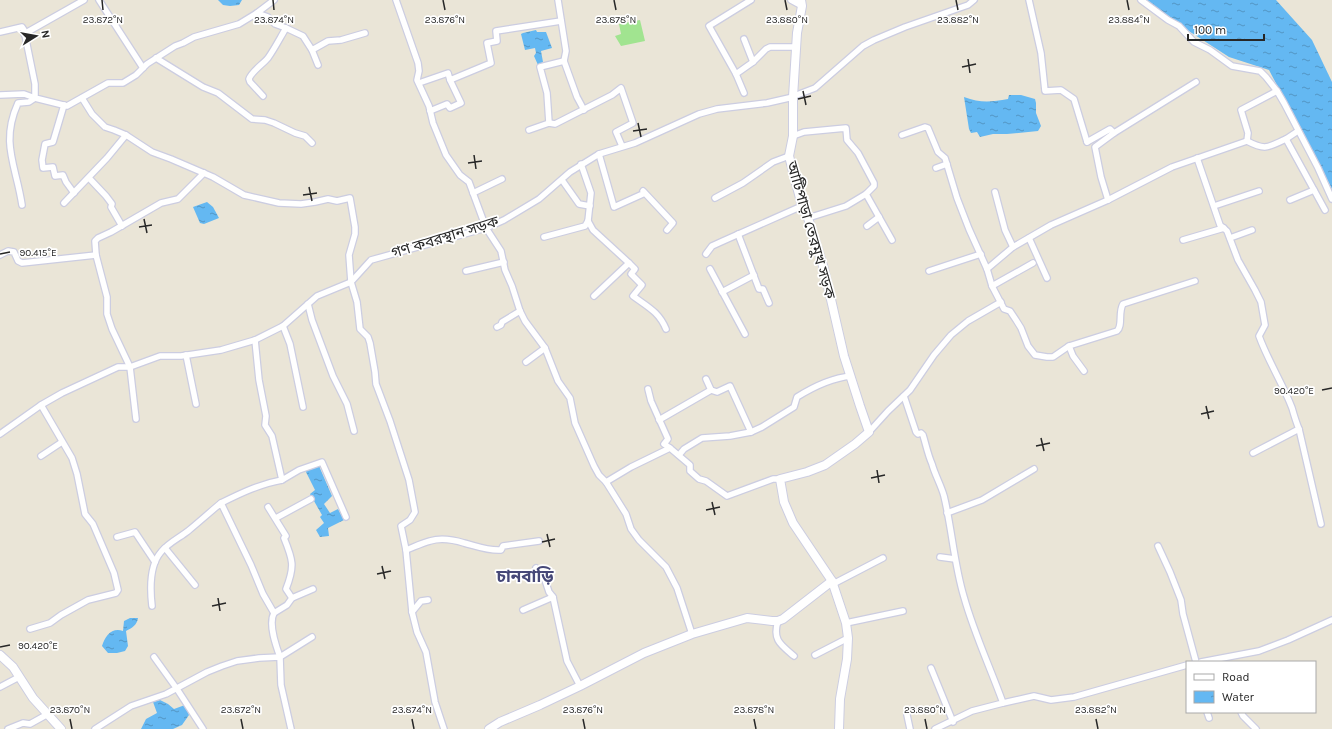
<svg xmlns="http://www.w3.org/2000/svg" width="1332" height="729" font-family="Karla,'Noto Sans Bengali',sans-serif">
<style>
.grass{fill:#a1e490}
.water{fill:url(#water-ripples)}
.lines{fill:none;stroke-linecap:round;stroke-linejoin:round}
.minor-casing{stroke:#cccde1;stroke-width:8}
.secondary-casing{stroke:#cccde1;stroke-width:10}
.minor{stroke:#fff;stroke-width:5.5}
.secondary{stroke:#fff;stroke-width:8}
.ticks{fill:none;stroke:#272727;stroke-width:1.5}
.labels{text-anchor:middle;stroke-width:3.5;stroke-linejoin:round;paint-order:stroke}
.street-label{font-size:15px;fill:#272727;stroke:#fff}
.quarter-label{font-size:17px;font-weight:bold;fill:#464878;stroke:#fff}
.ticks-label{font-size:10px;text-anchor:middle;fill:#272727;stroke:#fff;stroke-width:3.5;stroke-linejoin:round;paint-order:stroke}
</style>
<defs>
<pattern id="water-ripples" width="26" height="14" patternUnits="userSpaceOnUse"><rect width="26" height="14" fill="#64b8f2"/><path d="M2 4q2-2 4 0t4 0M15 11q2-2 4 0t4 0" fill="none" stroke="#5296c4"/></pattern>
</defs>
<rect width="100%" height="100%" fill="#eae5d7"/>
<path class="grass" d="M640,20L645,41L621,46L615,36L621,34L619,24Z"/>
<g class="water">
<path d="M218,0H242L239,5L230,6L223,5Z"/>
<path d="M1146,0H1276L1312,40L1332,82V189L1269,70L1229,57L1181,26Z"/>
<path d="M536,30L537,32H546L552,48L541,51L543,62L538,65L534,56L536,53L535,48L525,50L521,34L523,33Z"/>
<path d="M1009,95H1021L1035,99L1036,103V113L1041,126L1038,131L1007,134H993L980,137L977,132L971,133L969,129L964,97C980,103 991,102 1008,99Z"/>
<path d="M207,202L213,207L219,218L204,224L200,223L193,207Z"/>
<path d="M319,466L332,496L324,504L330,513L338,509L344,520L328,528L329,536L320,537L316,530L324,523L320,517L322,515L310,494L315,490L305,470Z"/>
<path d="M130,618H138C137,625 132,628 126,631L128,646L125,651L117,653H108L102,646C105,636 112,627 123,631L124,621Z"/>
<path d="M160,700L168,704L174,709L185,705L189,715L182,725L173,729H141L146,719L157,713L153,702Z"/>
</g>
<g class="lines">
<defs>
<g id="minor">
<path d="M99,0L143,68"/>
<path d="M396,0L418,63L419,71L417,80L429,106L433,123L446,155L460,175L469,182L486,228L501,251L505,270L512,286L520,311L525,321L545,348L558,381L570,398L575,423L594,466L599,475L606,482L626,514L631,529L639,540L666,567L677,588L692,634"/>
<path d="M558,0L566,51L564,61L577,97L584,110"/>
<path d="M791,0L802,6"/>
<path d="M1029,0L1041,53L1045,91L1061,90L1074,99L1087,142"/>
<path d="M1141,0L1168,20L1179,26L1194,42L1210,50L1232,66L1260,71L1266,77L1277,91L1284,103L1318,168L1332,199"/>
<path d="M257,13L268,17L275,24L286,28L303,36L312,50L318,65"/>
<path d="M0,32L22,27L24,30L35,84V98L67,106L108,83H123L136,75L147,64L175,46L183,43L194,37L239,24L257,13L274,0"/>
<path d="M24,34L84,0"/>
<path d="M744,39L753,62"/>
<path d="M312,50L328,41L341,40L365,33"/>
<path d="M156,58L203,87L218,93L252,119L265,120L274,123L295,133L305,136L312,143"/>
<path d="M736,74L709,26L751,0"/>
<path d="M419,83L448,73L450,80L491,63L487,43L497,41L496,31L561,21"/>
<path d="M744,93L736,74L753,62L766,49L770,47H796"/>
<path d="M0,95L24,94L35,98"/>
<path d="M263,96L250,82L249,79C251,72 263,64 268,58C275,48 280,38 286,28"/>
<path d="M82,98L92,114L105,127L114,130L126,135L152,152L171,159L213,177L244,195L279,203L301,204L315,202L328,199L337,201L350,198L355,227V234L349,255L351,282L357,302L360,329L368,337L370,343L375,372L376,384L390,421L409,480L415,512L410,520L401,526L406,550L412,612L417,632L426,652L435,702L444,729"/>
<path d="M64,105L53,142L45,144L42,160L43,168L53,167L55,176L63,175L66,182L74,193"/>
<path d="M430,111L447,104L450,108L461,103L450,80"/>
<path d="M549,123L547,93L540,67L564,61"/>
<path d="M529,130L549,123L555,124L612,95L621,88L633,123L616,132L622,146"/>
<path d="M902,135L925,127L928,128L938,152L945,158L957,198L969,229L987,269L992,286L1004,309L1010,311L1016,320L1021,328L1028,346L1035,355L1047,357H1053L1069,346L1117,331C1123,326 1118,312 1123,304L1195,281"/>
<path d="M793,136L804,132L846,128L847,140L858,153L874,183V186L866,194L892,240"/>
<path d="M1286,139L1298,131"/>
<path d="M1247,141C1266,151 1268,147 1286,139L1325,210"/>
<path d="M1247,141L1248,133L1241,110L1277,91"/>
<path d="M1087,142L1110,129L1114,133L1196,82"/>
<path d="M599,154L614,207L645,193L643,191L673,223L667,230"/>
<path d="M1197,158L1220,225L1227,231L1238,260L1255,290L1261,302L1265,325L1259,336C1268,361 1283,384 1292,408C1294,415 1296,422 1299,429L1321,524"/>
<path d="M936,168L947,164"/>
<path d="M89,178L106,196L112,204L111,207L122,226"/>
<path d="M562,180L579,204L590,206"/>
<path d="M995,192L1005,230L1013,247"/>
<path d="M473,193L502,179"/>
<path d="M715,198L743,183L773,162L789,156"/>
<path d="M1108,200L1101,177L1095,147L1114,133"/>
<path d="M1290,200L1314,190"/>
<path d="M64,203L107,158L126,135"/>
<path d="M22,205C16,165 0,143 18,103L29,102L35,98"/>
<path d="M1214,206L1259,191"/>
<path d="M808,218L846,206L866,194"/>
<path d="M588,221L593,230L629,263L594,296"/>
<path d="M867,226L879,217"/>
<path d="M738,234L759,289H763L769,303"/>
<path d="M544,237L585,226L588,221L591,193L581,164"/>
<path d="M1029,238L1047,278"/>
<path d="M1230,238L1252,230"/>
<path d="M1183,240L1224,228"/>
<path d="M706,254L712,246L723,241L802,206"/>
<path d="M0,255L8,251L14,252L18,261L22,263L96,255"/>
<path d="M629,263L635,269L631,274L642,285L633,296C648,307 659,312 666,329"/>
<path d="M710,269L745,334"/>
<path d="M987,269L1013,247L1051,225L1108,200L1172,167L1247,141"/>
<path d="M466,271L504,262"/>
<path d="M929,271L981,254"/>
<path d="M992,286L1033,263"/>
<path d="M722,292L754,275"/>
<path d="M308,304L312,320L333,376L347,404L354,431"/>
<path d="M283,326L290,344L303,407"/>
<path d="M497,327L501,325L502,322L520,311"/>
<path d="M1069,346L1073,356L1084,371"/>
<path d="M186,355L196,404"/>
<path d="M526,362L545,348"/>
<path d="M648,389L651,401L668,439L664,444L670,448"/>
<path d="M904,396L916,432L918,434L921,433L923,435C926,445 928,455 932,464C935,475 941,485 944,496C952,529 954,564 964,597C974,633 990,667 1003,703L972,711L935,729"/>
<path d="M136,419L130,367L112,329L107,314V297L96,255L95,241L98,238L111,232L161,203L178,199L204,173"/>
<path d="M659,420L711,390"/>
<path d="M751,432L762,427L794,407L797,397C813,387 831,378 851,376"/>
<path d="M869,432L888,411L910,390L934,355L951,335L968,321L1001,302"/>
<path d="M0,434L41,405L62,393L118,367H130L160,356H181L221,350L255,340L283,326L317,296L351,282L371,260L486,228L504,220L539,199L570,172L599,154L635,143L699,114L717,109L767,103L789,98L815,88L863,46L874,40L905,27L968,5L974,0"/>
<path d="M1253,453L1299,429"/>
<path d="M679,455L684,449L702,438L730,436L751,432L730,386L717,392L711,390L706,379"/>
<path d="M41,456L62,442"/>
<path d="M282,480L299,470L322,462L346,517"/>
<path d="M606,482L631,467L670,448L690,465V471L699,479L706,481L727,496L773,479H780"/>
<path d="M221,503C241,493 260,484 282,480L272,436L265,425L266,416L259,380L255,340"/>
<path d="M268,507L286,536L284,538C293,560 295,566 286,589L292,598"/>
<path d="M947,513L982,500L1034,469"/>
<path d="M276,518L311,499"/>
<path d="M117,537L135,532L155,562"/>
<path d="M1158,546L1170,572L1181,600L1183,614L1196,662"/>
<path d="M165,548L195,585"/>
<path d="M406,550C414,547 422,543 430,541C440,538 454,540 464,543C476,546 488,551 501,550L503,546L539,541"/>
<path d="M940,557L955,559"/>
<path d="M536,568L545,580L549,592L553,597"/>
<path d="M833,584L883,558"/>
<path d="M152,606C150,589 149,566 161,552C168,543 179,538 188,531C199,522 210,512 221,503L251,565L263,594L274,613C268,624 276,646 280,657L312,637"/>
<path d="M523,610L553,597L567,661L580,686"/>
<path d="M412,612L421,601L428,600"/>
<path d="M274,613L287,605L292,598L313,589"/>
<path d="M778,621C772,640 781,645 794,656"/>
<path d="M846,623L903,611"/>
<path d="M30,629L50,623L61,615L88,600L116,593L118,590L114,573L93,524L85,514L77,474L72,458L41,405"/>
<path d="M815,655L848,638"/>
<path d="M154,657L177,689L203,729"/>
<path d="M1201,662L1259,651L1288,640L1332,620"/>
<path d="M931,668L953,722"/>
<path d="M0,687L19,677"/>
<path d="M1003,703L1034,696L1051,700L1074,697L1187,665"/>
<path d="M1207,712L1209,718"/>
<path d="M1241,712L1243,716L1256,729"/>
<path d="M907,715L910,729"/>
<path d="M8,729L23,723L30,724L48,714"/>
<path d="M95,729L131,706L166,694L207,672L222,666L237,661L259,658L280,657L281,685L291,729"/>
</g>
<g id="secondary">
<path d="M801,0L802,6L797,33L793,97V136L789,156L802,206L808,218L824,269L844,356L860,406L869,432L855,444L825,465L807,472L780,479L784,502L793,523L832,581L846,623L848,638L847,659L840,699L839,729"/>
<path d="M0,655L13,667L33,698L61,729"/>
<path d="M489,729L500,722L540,705L580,686L644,653L692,634L747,618L772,621H778L783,619L832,581"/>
</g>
</defs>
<use href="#minor" class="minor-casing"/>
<use href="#secondary" class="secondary-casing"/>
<use href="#minor" class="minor"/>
<use href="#secondary" class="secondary"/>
</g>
<path class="ticks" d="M102,0L103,10M273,0L274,10M443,0L445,10M614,0L616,10M785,0L787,10M956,0L958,10M1127,0L1129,10M968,59L970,73M962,67L976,64M803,91L806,105M798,99L811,96M638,123L641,137M633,131L647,129M474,155L476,169M468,163L482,161M309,187L312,201M303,195L317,193M144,219L147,233M139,227L152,225M0,254L10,252M1322,390L1332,388M1206,406L1209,419M1201,414L1214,411M1041,438L1044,451M1036,446L1050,443M877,470L879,483M871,478L885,475M712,502L715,515M706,510L720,507M547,534L550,547M542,542L555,539M382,566L385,579M377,574L391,571M218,598L220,611M212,606L226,603M0,647L10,645M70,719L72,729M241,719L243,729M412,719L414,729M583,719L585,729M754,719L756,729M925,719L927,729M1096,719L1098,729"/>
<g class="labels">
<g class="street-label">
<text transform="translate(811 230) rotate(74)" y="5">আটিপাড়া তেরমুখ সড়ক</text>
<text transform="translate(445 237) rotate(-17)" y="5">গণ কবরস্থান সড়ক</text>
</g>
<g class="quarter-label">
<text x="525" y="582">চানবাড়ি</text>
</g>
</g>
<g class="ticks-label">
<text x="103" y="23">23.872°N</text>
<text x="274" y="23">23.874°N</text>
<text x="445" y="23">23.876°N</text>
<text x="616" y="23">23.878°N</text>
<text x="787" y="23">23.880°N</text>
<text x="958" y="23">23.882°N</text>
<text x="1129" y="23">23.884°N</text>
<text x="38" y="256">90.415°E</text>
<text x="1294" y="394">90.420°E</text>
<text x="38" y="649">90.420°E</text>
<text x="70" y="713">23.870°N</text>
<text x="241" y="713">23.872°N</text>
<text x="412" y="713">23.874°N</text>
<text x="583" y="713">23.876°N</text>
<text x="754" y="713">23.878°N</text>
<text x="925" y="713">23.880°N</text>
<text x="1096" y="713">23.882°N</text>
</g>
<rect x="1186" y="661" width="130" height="52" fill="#ffffff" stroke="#a9a9a9"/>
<rect x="1194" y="674" width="20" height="6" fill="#ffffff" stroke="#a9a9a9"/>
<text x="1222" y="681" font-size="12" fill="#272727">Road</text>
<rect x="1194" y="691" width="20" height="12" fill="url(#water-ripples)" stroke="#a9a9a9"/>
<text x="1222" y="701" font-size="12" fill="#272727">Water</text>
<g transform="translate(36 36) rotate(79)" stroke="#ffffff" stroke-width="3" paint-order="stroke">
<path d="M0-3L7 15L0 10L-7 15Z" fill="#272727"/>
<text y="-6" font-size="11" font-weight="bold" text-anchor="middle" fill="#272727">N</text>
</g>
<path d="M1188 34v6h76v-6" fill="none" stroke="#272727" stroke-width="2"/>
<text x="1194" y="34" font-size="12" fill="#272727" stroke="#ffffff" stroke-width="3" paint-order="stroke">100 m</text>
</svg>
